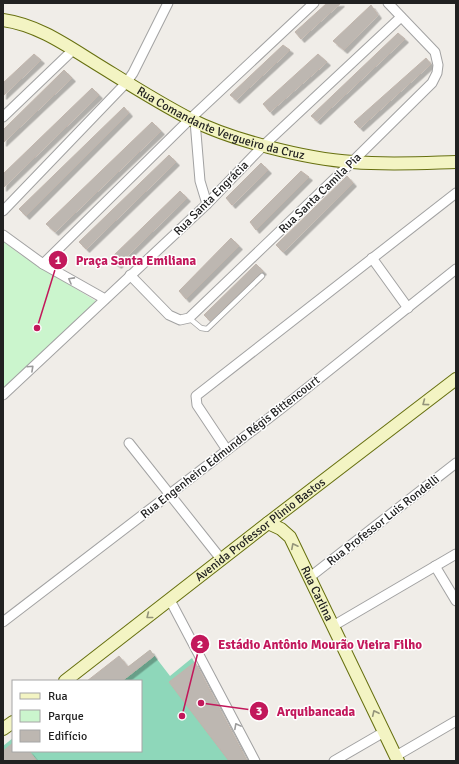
<svg xmlns="http://www.w3.org/2000/svg" width="459" height="764" font-family="Signika,sans-serif">
<style>
.park{fill:#cbf5cd}
.pitch{fill:#8ed7ba}
.building{fill:#bdb7b1;stroke:#c1b5ac;filter:url(#shadow)}
.lines{fill:none;stroke-linecap:round;stroke-linejoin:round}
.lane-casing{stroke:#a2a2a2;stroke-width:6}
.street-casing{stroke:#a2a2a2;stroke-width:11}
.secondary-casing{stroke:#677010;stroke-width:14}
.lane{stroke:#fff;stroke-width:4.5}
.street{stroke:#fff;stroke-width:9}
.secondary{stroke:#f3f4c3;stroke-width:12}
.oneway{stroke:#9b9b9b}
.oneway2{stroke:#94957a}
.labels{text-anchor:middle;stroke-width:3;stroke-linejoin:round;paint-order:stroke}
.street-label{font-size:12px;fill:#212121;stroke:#fff}
.leader{fill:none;stroke:#c2185b;stroke-width:1.5}
.callout-dot{fill:#c2185b;stroke:#fff;stroke-width:1.5}
.mark-label{font-size:12px;text-anchor:middle;font-weight:bold;fill:#fff}
.callout-label{font-size:13px;text-anchor:middle;font-weight:bold;fill:#c2185b;stroke:#fff;stroke-width:3;stroke-linejoin:round;paint-order:stroke}
</style>
<defs>
<filter id="shadow"><feDropShadow dx="3.5" dy="3.5" stdDeviation="0" flood-color="#0004"/></filter>
</defs>
<rect width="100%" height="100%" fill="#f0ede8"/>
<path class="park" d="M3,241L21,255L99,303L3,390Z"/>
<path class="pitch" d="M150,650L170,676L192,658L247,761H3V746L13,738V751H141V681H110Z"/>
<g class="building">
<path d="M327,3H341L301,39L295,32Z"/>
<path d="M371,5L378,15L344,50L333,41Z"/>
<path d="M398,33L405,39L317,121L311,116Z"/>
<path d="M283,45L290,50L236,100L230,95Z"/>
<path d="M34,54L41,60L3,96V83Z"/>
<path d="M318,54L327,62L270,112L263,104Z"/>
<path d="M426,58L431,64L360,128L354,122Z"/>
<path d="M64,70L72,78L3,143V130Z"/>
<path d="M92,88L99,95L3,188V174Z"/>
<path d="M124,107L129,113L26,216L19,209Z"/>
<path d="M152,122L161,131L55,232L46,224Z"/>
<path d="M169,155L176,162L86,249L79,242Z"/>
<path d="M261,163L268,170L232,205L226,198Z"/>
<path d="M301,171L309,177L256,230L250,222Z"/>
<path d="M347,176L353,183L283,252L276,245Z"/>
<path d="M180,191L187,198L118,265L110,259Z"/>
<path d="M231,238L239,246L186,299L179,291Z"/>
<path d="M256,264L263,271L210,321L204,315Z"/>
<path d="M150,650L154,656L122,681H87L119,656L128,667Z"/>
<path d="M195,662L247,761H229L169,682Z"/>
<path d="M13,743V751H29L37,761H3V751Z"/>
</g>
<g class="lines">
<defs>
<path id="lane" d="M189,318L201,328L207,329L262,276"/>
<g id="street">
<path d="M3,117L73,50"/>
<path d="M195,121L200,181L207,204"/>
<path d="M3,211L126,83L133,73L168,3"/>
<path d="M3,235L43,264L105,299"/>
<path d="M372,258L408,308"/>
<path d="M43,264L190,119L314,3"/>
<path d="M130,275L169,315L180,320L189,318L352,162L432,83L437,73L438,65L435,52L388,3"/>
<path d="M3,395L207,204L264,145L401,17"/>
<path d="M129,443L221,559"/>
<path d="M227,450L197,405L196,396L456,193"/>
<path d="M435,566L456,601"/>
<path d="M310,577L456,463"/>
<path d="M170,600L255,761"/>
<path d="M3,622L282,408L456,269"/>
<path d="M333,626L456,554"/>
<path d="M396,756L456,721"/>
<path d="M334,761L384,732"/>
</g>
<g id="secondary">
<path id="s1" d="M3,20C38,25 66,45 95,63C126,82 157,102 190,119C231,140 306,159 353,162C387,165 422,163 456,162"/>
<path id="s2" d="M268,523L281,529L290,537L398,761"/>
<path id="s3" d="M65,681L268,523L456,379"/>
<path d="M3,729L13,722"/>
</g>
</defs>
<use href="#lane" class="lane-casing"/>
<use href="#street" class="street-casing"/>
<use href="#secondary" class="secondary-casing"/>
<use href="#lane" class="lane"/>
<use href="#street" class="street"/>
<use href="#secondary" class="secondary"/>
</g>
<defs><path id="oneway-chevron" d="M-2-3.5L2.5 0L-2 3.5" fill="none" stroke-width="1.6" stroke-linecap="round" stroke-linejoin="round"/></defs>
<g class="oneway">
<use href="#oneway-chevron" transform="translate(71 280) rotate(-151)"/>
<use href="#oneway-chevron" transform="translate(31 368) rotate(-43)"/>
<use href="#oneway-chevron" transform="translate(237 726) rotate(-118)"/>
</g>
<g class="oneway2">
<use href="#oneway-chevron" transform="translate(425 403) rotate(143)"/>
<use href="#oneway-chevron" transform="translate(294 546) rotate(-117)"/>
<use href="#oneway-chevron" transform="translate(149 616) rotate(142)"/>
<use href="#oneway-chevron" transform="translate(375 713) rotate(-115)"/>
</g>
<g class="labels">
<g class="street-label">
<text dy="4" stroke="none"><textPath href="#s1" startOffset="243">Rua Comandante Vergueiro da Cruz</textPath></text>
<text transform="translate(320 193) rotate(-44)" y="4">Rua Santa Camila Pia</text>
<text transform="translate(211 198) rotate(-45)" y="4">Rua Santa Engrácia</text>
<text transform="translate(230 447) rotate(-38)" y="4">Rua Engenheiro Edmundo Régis Bittencourt</text>
<text transform="translate(383 520) rotate(-38)" y="4">Rua Professor Luis Rondelli</text>
<text dy="4" stroke="none"><textPath href="#s3" startOffset="247">Avenida Professor Plinio Bastos</textPath></text>
<text dy="4" stroke="none"><textPath href="#s2" startOffset="89">Rua Carlina</textPath></text>
</g>
</g>
<path class="leader" d="M37 328L58 260M182 716L200 644M201 703L259 711"/>
<g class="callout-dot">
<circle cx="37" cy="328" r="4"/>
<circle cx="182" cy="716" r="4"/>
<circle cx="201" cy="703" r="4"/>
<circle cx="58" cy="260" r="10"/>
<circle cx="200" cy="644" r="10"/>
<circle cx="259" cy="711" r="10"/>
</g>
<g class="mark-label">
<text x="58" y="264">1</text>
<text x="200" y="648">2</text>
<text x="259" y="715">3</text>
</g>
<g class="callout-label">
<text x="136" y="265">Praça Santa Emiliana</text>
<text x="320" y="649">Estádio Antônio Mourão Vieira Filho</text>
<text x="316" y="716">Arquibancada</text>
</g>
<rect width="459" height="764" fill="none" stroke="#212121" stroke-width="8"/>
<rect x="12" y="680" width="130" height="72" fill="#ffffff" stroke="#a6a6a6"/>
<rect x="20" y="693" width="20" height="6" fill="#f3f4c3" stroke="#a6a6a6"/>
<text x="48" y="700" font-size="12" fill="#212121">Rua</text>
<rect x="20" y="710" width="20" height="12" fill="#cbf5cd" stroke="#a6a6a6"/>
<text x="48" y="720" font-size="12" fill="#212121">Parque</text>
<rect x="20" y="730" width="20" height="12" fill="#bdb7b1" stroke="#a6a6a6"/>
<text x="48" y="740" font-size="12" fill="#212121">Edifício</text>
</svg>
